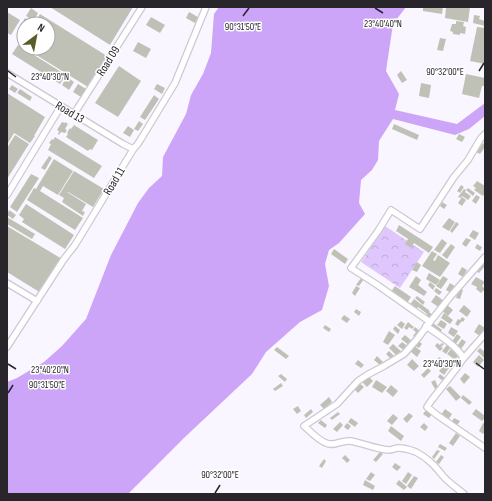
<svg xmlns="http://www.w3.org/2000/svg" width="492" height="501" font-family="'Sofia Sans Condensed',sans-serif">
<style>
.park{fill:url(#park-crowns)}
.water{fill:#cca5f9}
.building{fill:#c0c1b6}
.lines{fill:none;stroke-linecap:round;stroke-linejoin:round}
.street-casing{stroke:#cdc9d3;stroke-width:8}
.street{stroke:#fff;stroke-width:5.5}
.ticks{fill:none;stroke:#28262a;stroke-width:1.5}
.labels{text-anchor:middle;stroke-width:3;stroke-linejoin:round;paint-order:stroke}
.street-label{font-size:12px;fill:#28262a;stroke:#fff}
.ticks-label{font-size:10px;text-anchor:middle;fill:#28262a;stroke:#fff;stroke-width:3;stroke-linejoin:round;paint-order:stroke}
</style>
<defs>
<pattern id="park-crowns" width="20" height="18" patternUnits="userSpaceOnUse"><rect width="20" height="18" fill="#dfc7fd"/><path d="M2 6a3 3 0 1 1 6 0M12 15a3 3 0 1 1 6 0" fill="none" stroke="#bfabd9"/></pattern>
</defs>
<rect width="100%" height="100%" fill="#faf6ff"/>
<path class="park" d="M385,226L424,252L400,288L361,262Z"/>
<path class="water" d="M219,7H406L393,24L386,71L399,94L395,110L457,124L485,103V116L469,129L455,135L393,119L379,141L378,160L372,170L361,180L359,203L365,214L339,243L329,250L325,264L329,286L322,310L300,322L266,352L252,374L185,437L128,494H7V382L17,378L44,362L62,346L86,319L111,255L138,203L149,188L162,176L163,157L186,114L191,95L203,74L211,53L214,14Z"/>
<g class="building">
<path d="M50,7H133L110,45Z"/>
<path d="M423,7H443L442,14L423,11Z"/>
<path d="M446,7H470L468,22L445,18Z"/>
<path d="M31,8L38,13L34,21L26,16Z"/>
<path d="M7,12L20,20L11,35L7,33Z"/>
<path d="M189,12L198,17L195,23L186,18Z"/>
<path d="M40,14L107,56L88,87L25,48H48V24H34Z"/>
<path d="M474,15L480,16L479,19L485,21V26L473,23Z"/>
<path d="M151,17L165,25L160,33L146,25Z"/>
<path d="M25,18L32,22L30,24H24V27L21,25Z"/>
<path d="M456,21L464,22L463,26L466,27L465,34L460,33V35L453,34V32L450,31L452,24H456Z"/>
<path d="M477,27L485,28V64L470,61Z"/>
<path d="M440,38L446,39L443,51L437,50Z"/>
<path d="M138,42L151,49L146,58L133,51Z"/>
<path d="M18,45L66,75L60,84L12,54Z"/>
<path d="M119,66L141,81L118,117L95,103Z"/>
<path d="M401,71L407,80L402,83L397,75Z"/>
<path d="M466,74L485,78V86H482L479,98L462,94Z"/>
<path d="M67,77L74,82L69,90L62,85Z"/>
<path d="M421,83L431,85L429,98L419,96Z"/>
<path d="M78,84L86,89L81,97L73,92Z"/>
<path d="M157,84L165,88L162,94L154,89Z"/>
<path d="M12,85L18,89L15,93L9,89Z"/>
<path d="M20,89L32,97L30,101L17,93Z"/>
<path d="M7,93L45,117L34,136H35L30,143L14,133L7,145Z"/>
<path d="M154,95L159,99L145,120L140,117Z"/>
<path d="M139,121L143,124L138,131L134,129Z"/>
<path d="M62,122L65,123V122L68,124L65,129L67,130L65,133L61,132L59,135L58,134L59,131L57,130Z"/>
<path d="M394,124L419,135L417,140L392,129Z"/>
<path d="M74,125L98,140L92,150L90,149L88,151L66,137L68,134L67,133L70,128L71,129Z"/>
<path d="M128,126L134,130L130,137L123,133Z"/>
<path d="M459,134L465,137L462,142L456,139Z"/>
<path d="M15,135L29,144L7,179V148Z"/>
<path d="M55,137L102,166L94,178L48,150L51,144L49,143L52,139L53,140Z"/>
<path d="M483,143L485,145V147L480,154L476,152Z"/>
<path d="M49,156L52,158L45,170L41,168Z"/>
<path d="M54,159L73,171L58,195L43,186L40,191L83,218L75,230L27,200L34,188L36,189Z"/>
<path d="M74,171L104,189L93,207L68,192H67L86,204L82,211L85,212L83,216L62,202L64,198L59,195Z"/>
<path d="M31,174L39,178L17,212L10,207Z"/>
<path d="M477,181L485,186V193L483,196L474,190L476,188L473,186Z"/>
<path d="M461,185L464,187L460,193L457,191Z"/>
<path d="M468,188L475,193L473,196L466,190Z"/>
<path d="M464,189L466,190L465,192L471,196L468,200L462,196L461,198L458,197Z"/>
<path d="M476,195L480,197L476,204L472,201Z"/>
<path d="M462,197L466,200L462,206L458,203Z"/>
<path d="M442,202L447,205L444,209L440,206Z"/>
<path d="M26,204L74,235L65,249L22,222L24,219L19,215Z"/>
<path d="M9,210L16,215L13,219L7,215Z"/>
<path d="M7,217L35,234L32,239L7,224Z"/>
<path d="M449,218L455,222L449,231L442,227Z"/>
<path d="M456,222L459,224L452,233L450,231Z"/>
<path d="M399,225L433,247L429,253L414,243L411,248L405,244L408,239L396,231Z"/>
<path d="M7,226L62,259L41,293L7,272Z"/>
<path d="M473,230L479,233L475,240L469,236Z"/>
<path d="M466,238L471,240L466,247L462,244Z"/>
<path d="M442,239L447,243L440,253L434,250Z"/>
<path d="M451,244L455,247L447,259L442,255Z"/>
<path d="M477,244L482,247L480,251L475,248Z"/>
<path d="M334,249L348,259L345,264L331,254Z"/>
<path d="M432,251L437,254L433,260L435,261L438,255L450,263L440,277L422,266Z"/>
<path d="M417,262L421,265L417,272L412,270Z"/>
<path d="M482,263L485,266L479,273L476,271Z"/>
<path d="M462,267L467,270L463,277L458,274Z"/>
<path d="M429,273L440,280L436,285L426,279Z"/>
<path d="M416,276L421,280L418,285L427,292L424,296L409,287Z"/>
<path d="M443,276L448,279L441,289L436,286Z"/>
<path d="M476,277L485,282L482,286L485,289L481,293L476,289L477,287L471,284Z"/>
<path d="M361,278L364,279L359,286L356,285Z"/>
<path d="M430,282L435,286L433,290L428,285Z"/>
<path d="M450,283L456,287L451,293L446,290Z"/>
<path d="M356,286L360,288L355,296L352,293Z"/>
<path d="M395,286L411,297L407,303L391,292Z"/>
<path d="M436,288L442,292L439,295L434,291Z"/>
<path d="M459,288L463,290L460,299L456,298Z"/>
<path d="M436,295L444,301L440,308L431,302Z"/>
<path d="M417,296L425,302L423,305L415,298Z"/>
<path d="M414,299L430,311L429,312L434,316L430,321L425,317L427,314L418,307L415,311L409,306Z"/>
<path d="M446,304L453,310L448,316L441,310Z"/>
<path d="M464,305L471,311L467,317L459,311Z"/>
<path d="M356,309L361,312L359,316L354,312Z"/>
<path d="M444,313L453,320L450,324L441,318Z"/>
<path d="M344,315L350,319L347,323L341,319Z"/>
<path d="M462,317L465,319L463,322L462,321L458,326L455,324L458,319L460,320Z"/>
<path d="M441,320L447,324L444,329L437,325Z"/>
<path d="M401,321L405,324L402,329L397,325Z"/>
<path d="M408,322L414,327L412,329L409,327L407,330L404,328Z"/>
<path d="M433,323L442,330L439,334L430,327Z"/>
<path d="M479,324L485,328L480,336L474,332Z"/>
<path d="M325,325L331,329L329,332L323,328Z"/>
<path d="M395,326L400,330L398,334L393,329Z"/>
<path d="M415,327L421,332L416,339L413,336L416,332L413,330Z"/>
<path d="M451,327L458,331L454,337L448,333Z"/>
<path d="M389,331L395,335L388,345L383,342Z"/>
<path d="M457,334L461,337L455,345L451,343Z"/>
<path d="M405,335L413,342L410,346L401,339Z"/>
<path d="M462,339L466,342L461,349L457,346Z"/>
<path d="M419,341L422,344L419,348L415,346Z"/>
<path d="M402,342L409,347L405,351L398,346Z"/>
<path d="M437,343L440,345L442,343L444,344L441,347L443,348L440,351L435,346Z"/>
<path d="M393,344L402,352L398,357L389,348Z"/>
<path d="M447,345L451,347L446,354L442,351Z"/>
<path d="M414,346L421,351L417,357L410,351Z"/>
<path d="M277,347L289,356L286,359L274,350Z"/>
<path d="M480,348L485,352V357L484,358L477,351Z"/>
<path d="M451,349L459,355L455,360L447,354Z"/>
<path d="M389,351L395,357L392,360L386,354Z"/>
<path d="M479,355L484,360L478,367L473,362Z"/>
<path d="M377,356L384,363L381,366L374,360Z"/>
<path d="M439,357L445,361L441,366L435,362Z"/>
<path d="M412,359L419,366L414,371L407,365Z"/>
<path d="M358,360L364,365L361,368L355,364Z"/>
<path d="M450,360L455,363L451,369L447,365Z"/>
<path d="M444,365L449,368L444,375L439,371Z"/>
<path d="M428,368L431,371L424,378L421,375Z"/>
<path d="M465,373L470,377L464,384L460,379Z"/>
<path d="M281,374L287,379L285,382L278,376Z"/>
<path d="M440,374L446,379L444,382L438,377Z"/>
<path d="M368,376L373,381L367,387L362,382Z"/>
<path d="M376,380L387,387L382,393L372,387Z"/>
<path d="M435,380L438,387L435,389L431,382Z"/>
<path d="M358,382L364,387L358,393L353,388Z"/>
<path d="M281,383L283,386L275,391L273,389Z"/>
<path d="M391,385L398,391L393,397L386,391Z"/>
<path d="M450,386L461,397L456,401L446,389Z"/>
<path d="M463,395L472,402L469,405L461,398Z"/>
<path d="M329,397L332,402L324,409L320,405Z"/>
<path d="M298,406L301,411L297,414L293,409Z"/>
<path d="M311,409L313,412L306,418L304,415Z"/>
<path d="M445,409L452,414L448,420L441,415Z"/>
<path d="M476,409L485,416V418L482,421L472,414Z"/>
<path d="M426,410L432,414L429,418L423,414Z"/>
<path d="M338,412L340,414L332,420L330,418Z"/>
<path d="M409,413L413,416L407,423L403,419Z"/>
<path d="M393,414L398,418L392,425L387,421Z"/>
<path d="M351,418L358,423L355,427L348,422Z"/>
<path d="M454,418L460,421L456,427L451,423Z"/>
<path d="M321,420L327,425L325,428L318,423Z"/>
<path d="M340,422L343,425L337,432L333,429Z"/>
<path d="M347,423L351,426L348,430L344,427Z"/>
<path d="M424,423L428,427L425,431L420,427Z"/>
<path d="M483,423L485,424V432L483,434L479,431Z"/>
<path d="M391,426L404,436L401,441L388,431Z"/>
<path d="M456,433L460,436L453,446L449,443Z"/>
<path d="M440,444L447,448L445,451L438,447Z"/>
<path d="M437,450L440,451L434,459L432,457Z"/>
<path d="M380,452L383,454L376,462L373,460Z"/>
<path d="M345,455L350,460L347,463L342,458Z"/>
<path d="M441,455L444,457L439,464L436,462Z"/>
<path d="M324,459L326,461L322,468L319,466Z"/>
<path d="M395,463L401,467L397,471L392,467Z"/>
<path d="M371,472L375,475L370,481L366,479Z"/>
<path d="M408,472L412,475L406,484L402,481Z"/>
<path d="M414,476L418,478L411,489L407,486Z"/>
<path d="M365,480L375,486L373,490L363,485Z"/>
<path d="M399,480L407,487L404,490L396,484Z"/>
</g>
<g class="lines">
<defs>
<g id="street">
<path d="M7,73L123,144L131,148H134"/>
<path d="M74,114L142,7"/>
<path d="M7,195L61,106"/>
<path d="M7,283L37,301"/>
<path d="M430,322L450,297L485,257"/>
<path d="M426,326C439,335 454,344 463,357L462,360L459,365L431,401L427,407L437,415L485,448"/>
<path d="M7,347L64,259L75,245L134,148L137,145L141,139L175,83L206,7"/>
<path d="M462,360L485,334"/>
<path d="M464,494C457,488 449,483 443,476C435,466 428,458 416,452C411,450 403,448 398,448C395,448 392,450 389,450C375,449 363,443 350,441C341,440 334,447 326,443C318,440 311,432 304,426L337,404L358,381L367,375L384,366L404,354L418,338L430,322L376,284L351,268L378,231L391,210L420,229L454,177L468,160L481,138L485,134"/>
</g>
</defs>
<use href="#street" class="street-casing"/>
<use href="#street" class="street"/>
</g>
<path class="ticks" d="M375,8L383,13M243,16L249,8M8,71L16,77M479,71L484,63M476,363L484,369M8,364L16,369M8,393L13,385M215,493L220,485"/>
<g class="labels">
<g class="street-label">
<text transform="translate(108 61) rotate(-58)" y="4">Road 09</text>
<text transform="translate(70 112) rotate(31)" y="4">Road 13</text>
<text transform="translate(114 181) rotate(-59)" y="4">Road 11</text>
</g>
</g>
<g class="ticks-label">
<text x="383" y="27">23°40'40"N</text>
<text x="243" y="30">90°31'50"E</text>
<text x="445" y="75">90°32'00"E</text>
<text x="50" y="80">23°40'30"N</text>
<text x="442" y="367">23°40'30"N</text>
<text x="50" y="373">23°40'20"N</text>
<text x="47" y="388">90°31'50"E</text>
<text x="220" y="478">90°32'00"E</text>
</g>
<rect width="492" height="501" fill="none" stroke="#28262a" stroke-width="16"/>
<g transform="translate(36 36) rotate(32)"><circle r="19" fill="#ffffff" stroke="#a9a8aa"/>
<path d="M0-3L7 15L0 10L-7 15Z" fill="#5a5c29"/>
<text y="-6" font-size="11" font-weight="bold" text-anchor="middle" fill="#28262a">N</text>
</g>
</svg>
